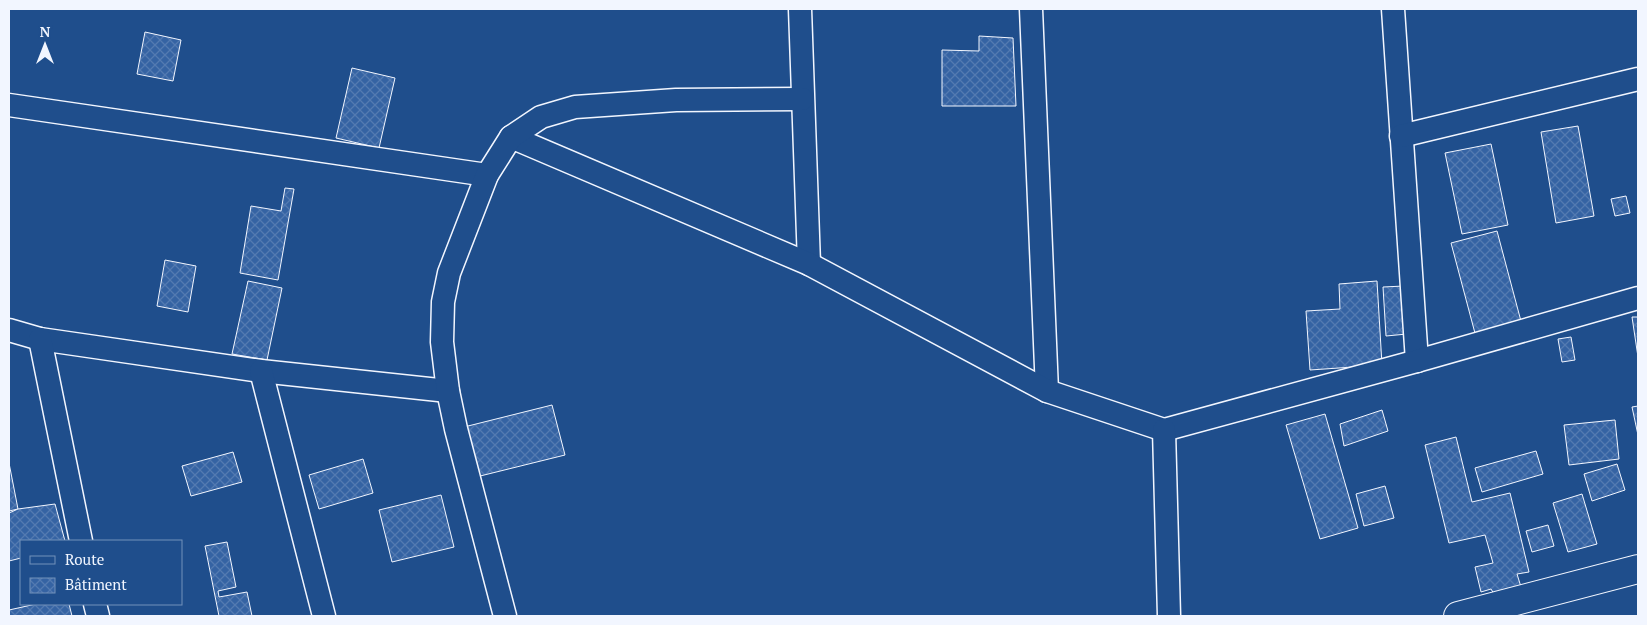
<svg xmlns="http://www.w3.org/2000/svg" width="1647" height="625" font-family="'PT Serif',serif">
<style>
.building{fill:url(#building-cross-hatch);stroke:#f2f6ff}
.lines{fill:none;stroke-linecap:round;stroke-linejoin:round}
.minor-casing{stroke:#f2f6ff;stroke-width:25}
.secondary-casing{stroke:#f2f6ff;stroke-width:30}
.minor{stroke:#1f4e8c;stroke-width:22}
.secondary{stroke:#1f4e8c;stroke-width:28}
</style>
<defs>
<pattern id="building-cross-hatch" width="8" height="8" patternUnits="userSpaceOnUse" patternTransform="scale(1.25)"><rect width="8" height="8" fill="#3563a3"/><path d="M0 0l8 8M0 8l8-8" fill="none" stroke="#537ab1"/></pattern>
</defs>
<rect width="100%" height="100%" fill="#1f4e8c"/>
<g class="building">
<path d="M145,32L181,40L173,81L137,74Z"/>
<path d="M979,36L1013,38L1016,106H942V50L979,51Z"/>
<path d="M352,68L395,78L379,148L336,138Z"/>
<path d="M1578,126L1594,216L1556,223L1541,132Z"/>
<path d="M1491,144L1508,225L1462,234L1445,153Z"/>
<path d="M285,188L294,189L278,280L240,273L251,206L281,211Z"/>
<path d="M1626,196L1630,213L1615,216L1611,199Z"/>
<path d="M1497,231L1522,325L1476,337L1451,243Z"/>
<path d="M165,260L196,266L188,312L157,306Z"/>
<path d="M248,281L282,288L267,360L232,354Z"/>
<path d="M1377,281L1382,365L1310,370L1306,311L1340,309L1339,284Z"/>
<path d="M1404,286L1407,334L1386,336L1383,287Z"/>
<path d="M1632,317H1638V357Z"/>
<path d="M1571,337L1575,360L1562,362L1558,339Z"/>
<path d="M552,405L565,455L468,479L456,429Z"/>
<path d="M1638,406V435L1632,407Z"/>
<path d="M1382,410L1388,431L1344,446L1340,424Z"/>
<path d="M1325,414L1358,528L1320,539L1286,425Z"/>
<path d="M1615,420L1619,459L1569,465L1564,425Z"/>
<path d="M1456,437L1472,502L1510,493L1529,572L1517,574L1521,587L1494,594L1491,589L1481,592L1475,567L1493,563L1485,535L1449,543L1425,445Z"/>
<path d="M1536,451L1543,474L1482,492L1475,468Z"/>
<path d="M233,452L242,482L191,496L182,466Z"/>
<path d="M363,459L373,493L319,509L309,475Z"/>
<path d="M9,463L18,509L9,511Z"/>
<path d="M1617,464L1625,490L1592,501L1584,474Z"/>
<path d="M1385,486L1394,518L1364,526L1356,494Z"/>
<path d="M1582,494L1597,544L1568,552L1553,503Z"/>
<path d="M441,495L454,547L392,562L379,510Z"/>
<path d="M55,504L65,541H21V558L9,561V513L18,509Z"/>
<path d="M1548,525L1554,546L1532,552L1526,531Z"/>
<path d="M227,542L236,587L218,591L219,597L247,592L252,616H219L205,546Z"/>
<path d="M36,604H69L72,616H9V610Z"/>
</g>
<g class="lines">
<defs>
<g id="minor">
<path d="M800,9L809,264"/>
<path d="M1031,9L1047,391"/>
<path d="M1393,9L1417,361"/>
<path d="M9,105L487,175"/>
<path d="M1401,136L1638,79"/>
<path d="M511,137L809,264L1047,391L1164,430L1417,361L1638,298"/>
<path d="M9,330L40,339L261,371L448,391"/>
<path d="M40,339L81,541"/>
<path d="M261,371L324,616"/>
<path d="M1164,430L1169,616"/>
<path d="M95,604L98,616"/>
<path d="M505,616L456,429L448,391L442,342L443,302L449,273L487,175L511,137L541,117L575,107L676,100L802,99"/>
</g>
<path id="secondary" d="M1458,616L1638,569"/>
</defs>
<use href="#minor" class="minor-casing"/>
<use href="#secondary" class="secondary-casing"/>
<use href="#minor" class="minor"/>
<use href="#secondary" class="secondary"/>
</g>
<rect width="1647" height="625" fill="none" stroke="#f2f6ff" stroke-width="20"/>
<rect x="20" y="540" width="162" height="65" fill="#1f4e8c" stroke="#7391ba"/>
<rect x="30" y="556" width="25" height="8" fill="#1f4e8c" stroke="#7391ba"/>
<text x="65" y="565" font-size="15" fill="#f2f6ff">Route</text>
<rect x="30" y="578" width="25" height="15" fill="url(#building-cross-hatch)" stroke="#7391ba"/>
<text x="65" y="590" font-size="15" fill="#f2f6ff">Bâtiment</text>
<g transform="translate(45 45)" stroke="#1f4e8c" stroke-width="4" paint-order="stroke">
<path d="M0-4L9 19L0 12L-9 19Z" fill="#f2f6ff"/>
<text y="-8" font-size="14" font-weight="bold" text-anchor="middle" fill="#f2f6ff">N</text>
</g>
</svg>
